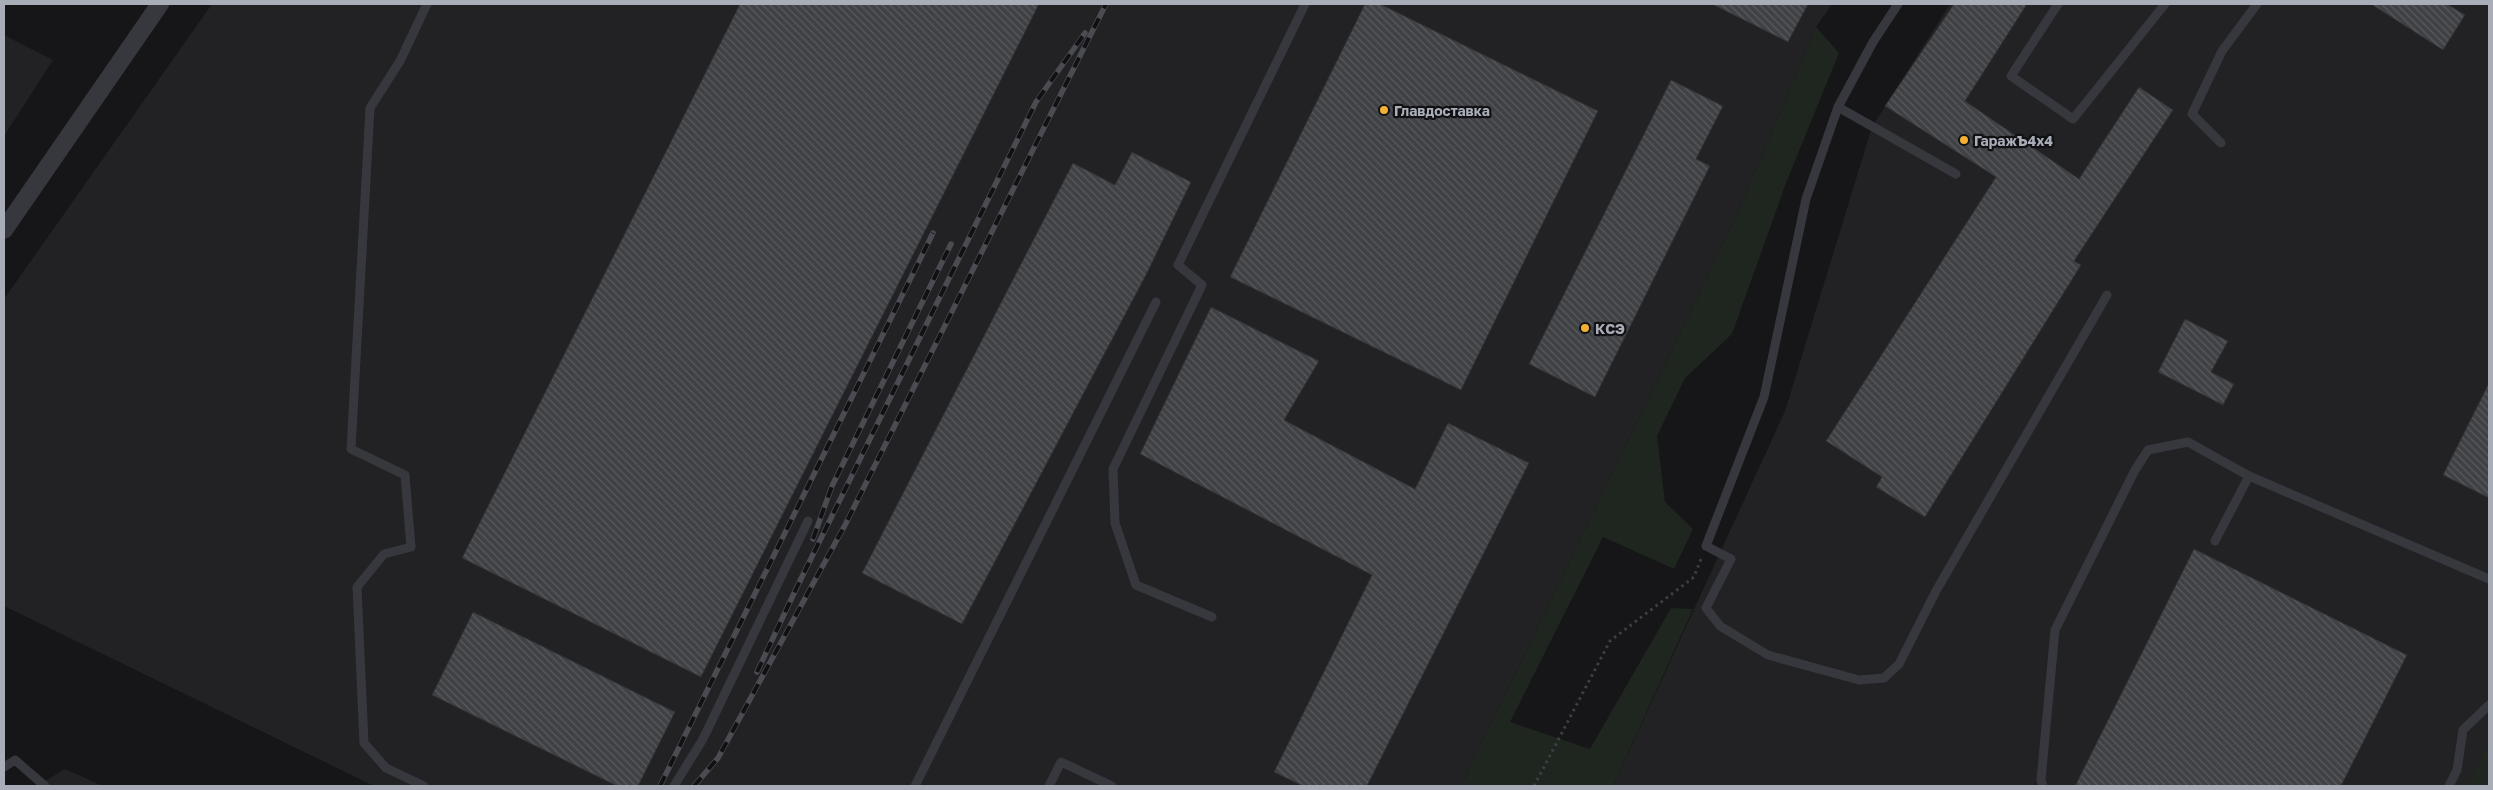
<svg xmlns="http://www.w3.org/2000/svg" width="2493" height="790" font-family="'Golos Text',sans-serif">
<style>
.built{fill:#222225}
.green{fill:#1e261f}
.building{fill:url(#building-back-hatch);stroke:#303034}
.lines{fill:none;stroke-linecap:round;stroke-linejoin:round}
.path{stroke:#3d3f44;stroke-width:3;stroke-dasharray:2.5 4;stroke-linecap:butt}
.lane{stroke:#37383d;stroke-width:9}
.street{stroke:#37383d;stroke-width:18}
.rail-casing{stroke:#4a4c52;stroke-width:5.5}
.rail{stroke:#111113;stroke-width:4;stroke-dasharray:11;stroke-linecap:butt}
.poi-dot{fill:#f2b134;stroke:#111113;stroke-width:2}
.labels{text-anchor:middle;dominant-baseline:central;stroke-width:4.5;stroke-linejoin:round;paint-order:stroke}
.poi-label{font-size:14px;font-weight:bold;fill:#a8adb8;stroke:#111113;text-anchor:start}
</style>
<defs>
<pattern id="building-back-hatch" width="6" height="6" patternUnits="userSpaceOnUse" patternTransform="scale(1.25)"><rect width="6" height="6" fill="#404145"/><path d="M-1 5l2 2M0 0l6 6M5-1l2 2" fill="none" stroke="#595a5e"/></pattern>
</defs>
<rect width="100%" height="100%" fill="#161618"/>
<!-- built -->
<path class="built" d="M212,4H1832L1816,27L1736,217L1461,786H374L4,606V299Z
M1950,4H2489V786H1613L1785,411L1872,127Z
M4,35L53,60L4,136Z
M65,769L103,786H37Z"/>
<!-- green -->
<path class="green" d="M1816,27L1839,53L1786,183L1732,334L1685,378L1657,436L1665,502L1693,529L1674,569L1603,537L1510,722L1590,749L1671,608L1693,609L1613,786H1461L1736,217Z
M2489,742V786H2467L2469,784Z"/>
<!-- building -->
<path class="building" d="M740,4H1039L701,677L462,558Z
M1365,4H1380L1598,111L1461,390L1230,277Z
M1712,4H1808L1788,42Z
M1954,4H2027L1965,101L2079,179L2139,87L2173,110L2074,261L2081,265L1925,517L1876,487L1882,477L1826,441L1996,177L1885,106Z
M2371,4H2447L2465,15L2443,50Z
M1671,80L1723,106L1696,159L1710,166L1595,397L1529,364Z
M1132,152L1191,182L1147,273L962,624L862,573L1073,163L1115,185Z
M1211,307L1319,361L1284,420L1415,489L1448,423L1529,463L1367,786H1303L1274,772L1372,575L1140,454Z
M2185,319L2228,341L2211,372L2234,384L2223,405L2158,372Z
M2489,383V498L2443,475Z
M2194,549L2407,655L2341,786H2075Z
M473,612L675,712L638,786H617L432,695Z"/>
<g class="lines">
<!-- path -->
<path class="path" d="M1534,786L1610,641L1694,577L1701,559"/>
<!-- lane -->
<path class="lane" d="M1898,4L1873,42L1838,107L1806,199L1764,397L1706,546L1731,559L1706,608L1720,626L1768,655L1859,680L1884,678L1899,664L1936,591L2107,295
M2058,4L2011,76L2073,119L2165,4
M1838,107L1956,174
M2221,143L2192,114L2222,51L2257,4
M2215,541L2249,476
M1212,617L1136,585L1115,523L1113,469L1202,285L1178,265L1305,4
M4,767L15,760L45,786
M424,786L386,768L364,743L357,587L384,554L411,547L405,475L351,449L370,108L400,61L427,4
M674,786L703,739L808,521
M915,786L1156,302
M1049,786L1061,762L1112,786
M2043,786L2041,780L2055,630L2135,470L2148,450L2188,442L2249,476L2489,579
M2449,786L2457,770L2463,730L2489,705"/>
<!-- street -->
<path class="street" d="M4,230L160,4"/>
<defs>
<path id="rail" d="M813,539L832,486L951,244
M757,672L796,589L1036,102L1085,33
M660,786L933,233
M694,786L718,758L845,525L1106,4"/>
</defs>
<!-- rail casing -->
<use href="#rail" class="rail-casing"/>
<!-- rail -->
<use href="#rail" class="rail"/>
</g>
<!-- markers -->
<g class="poi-dot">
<circle cx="1384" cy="110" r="5"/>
<circle cx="1964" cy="140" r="5"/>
<circle cx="1585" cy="328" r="5"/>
</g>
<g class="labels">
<!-- poi labels -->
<g class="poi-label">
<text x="1394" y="110">Главдоставка</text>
<text x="1974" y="140">ГаражЪ4х4</text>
<text x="1595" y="328">КСЭ</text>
</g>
</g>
<!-- border -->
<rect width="2493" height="790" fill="none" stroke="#a8adb8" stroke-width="10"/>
</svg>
